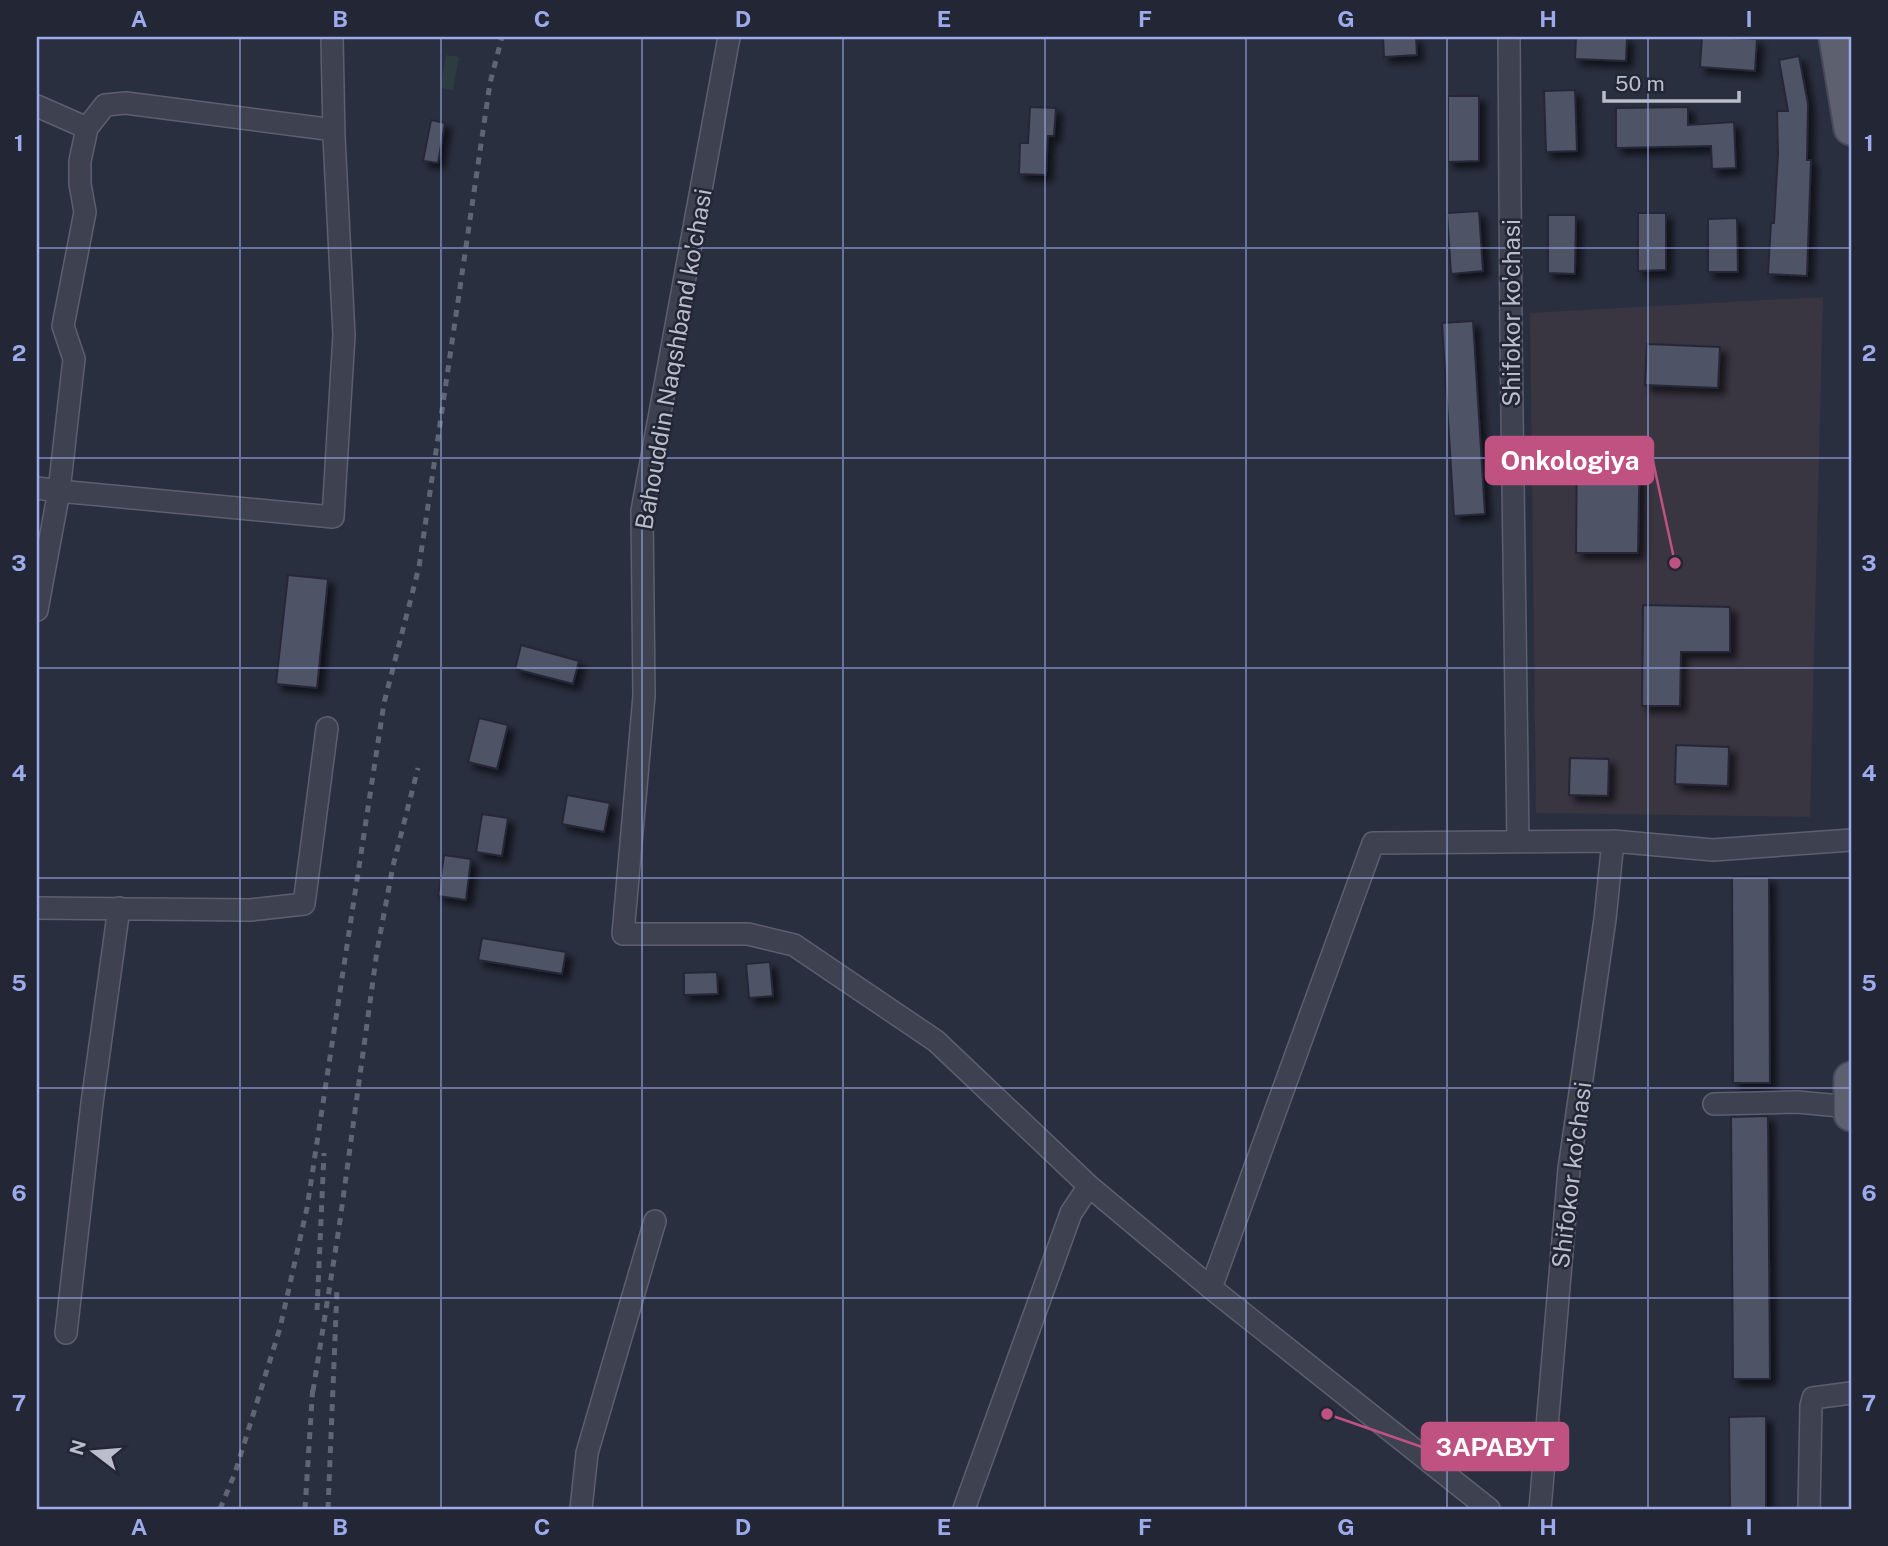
<svg xmlns="http://www.w3.org/2000/svg" width="1888" height="1546" font-family="'Public Sans',sans-serif">
<style>
.medical{fill:#393541}
.green{fill:#2d3c41}
.building{fill:#4f5366;stroke:#252837;stroke-width:2;filter:url(#shadow)}
.lines{fill:none;stroke-linecap:round;stroke-linejoin:round}
.minor-casing{stroke:#5c5f6d;stroke-width:24}
.primary-casing{stroke:#484a59;stroke-width:37}
.minor{stroke:#3e4150;stroke-width:21}
.primary{stroke:#5c606f;stroke-width:33}
.rail{stroke:#606576;stroke-width:5;stroke-dasharray:7 7;stroke-linecap:butt}
.grid{fill:none;stroke:#9dabec;stroke-width:2;stroke-opacity:0.55}
.labels{text-anchor:middle;dominant-baseline:central;stroke-width:5;stroke-linejoin:round;paint-order:stroke}
.street-label{font-size:24px;fill:#bbbdca;stroke:#222635}
.leader{fill:none;stroke:#c05282;stroke-width:2.5}
.callout-dot{fill:#c05282;stroke:#222635;stroke-width:2.5}
.callout{fill:#c05282;stroke:#c05282;stroke-width:2.5}
.callout-label{font-size:26px;text-anchor:middle;font-weight:bold;fill:#fff}
.neatline{fill:none;stroke:#9dabec;stroke-width:2.5}
.grid-label{font-size:23px;text-anchor:middle;font-weight:bold;fill:#9dabec}
</style>
<defs>
<filter id="shadow"><feDropShadow dx="6" dy="6" stdDeviation="3.5" flood-color="#0009"/></filter>
</defs>
<rect width="100%" height="100%" fill="#2a2f3f"/>
<!-- medical -->
<path class="medical" d="M1823,297L1810,817L1536,813L1530,313Z"/>
<!-- green -->
<path class="green" d="M446,55L459,57L453,90L440,88Z"/>
<!-- building -->
<path class="building" d="M1383,37H1416L1417,55L1384,57Z
M1576,37H1627L1626,61L1575,59Z
M1702,37L1757,39L1755,71L1700,67Z
M1799,56L1808,104L1807,160H1811L1807,276L1768,274L1771,223H1774L1778,153L1777,111H1788L1779,60Z
M1575,90L1577,151L1546,152L1544,91Z
M1448,96H1479V161L1448,162Z
M1030,107L1056,108L1054,136H1048L1046,175L1019,174L1020,143H1028Z
M1688,107V125L1734,122L1736,168L1712,169L1711,146L1616,148V108Z
M431,120L445,123L438,163L423,161Z
M1479,211L1483,271L1451,274L1447,213Z
M1638,213H1666V270L1638,271Z
M1548,215H1576L1575,274L1548,273Z
M1737,218L1738,272H1708V219Z
M1473,321L1485,514L1454,516L1442,323Z
M1647,344L1720,347L1718,388L1645,385Z
M1577,437L1640,438L1638,553H1576Z
M288,575L328,579L317,688L276,684Z
M1643,605L1730,607V652H1681L1680,706H1642Z
M521,645L579,661L573,684L515,669Z
M479,718L508,725L497,769L468,762Z
M1676,745L1729,747L1728,786L1675,784Z
M1570,758L1609,759L1608,796L1569,795Z
M567,795L610,803L604,832L562,824Z
M482,814L508,818L502,856L476,852Z
M444,855L471,859L466,900L438,896Z
M1732,877H1769L1770,1083H1733Z
M482,938L566,952L562,974L478,960Z
M770,962L773,996L749,998L746,964Z
M717,972L718,994L684,995V973Z
M1768,1116L1770,1379H1733L1731,1117Z
M1766,1416V1509H1730L1729,1417Z"/>
<g class="lines">
<defs>
<path id="minor" d="M729,37L642,511L644,696L623,934H748L794,945L936,1041L1089,1186L1211,1288L1489,1509
M1509,37L1511,339L1518,842
M37,106L87,128
M37,488L59,491L74,359L63,326L85,212L80,184V161L87,128L105,105L126,103L334,130
M37,610L59,491L333,517L344,335L334,137L332,37
M37,908L250,910L304,904L327,728
M1714,1104L1797,1102L1851,1107
M1211,1288L1373,843L1613,841L1713,850L1851,840
M66,1333L92,1103L119,908
M581,1509L587,1453L655,1221
M964,1509L1071,1213L1089,1186
M1540,1509L1569,1169L1605,919L1613,841
M1809,1509L1811,1406L1813,1398L1851,1393"/>
<path id="primary" d="M1836,37L1851,128
M1851,1079V1114"/>
</defs>
<!-- minor casing -->
<use href="#minor" class="minor-casing"/>
<!-- primary casing -->
<use href="#primary" class="primary-casing"/>
<!-- minor -->
<use href="#minor" class="minor"/>
<!-- primary -->
<use href="#primary" class="primary"/>
<!-- rail -->
<path class="rail" d="M317,1310L324,1153
M313,1391L339,1228L377,951L393,866L418,768
M220,1509L235,1473L280,1328L307,1208L384,703L419,567L490,83L502,37
M305,1509L313,1384
M328,1509L337,1290"/>
</g>
<!-- grid -->
<path class="grid" d="M240,37V1509M441,37V1509M642,37V1509M843,37V1509M1045,37V1509M1246,37V1509M1447,37V1509M1648,37V1509M37,248H1851M37,458H1851M37,668H1851M37,878H1851M37,1088H1851M37,1298H1851"/>
<g class="labels">
<!-- street labels -->
<g class="street-label">
<text transform="translate(1511 313) rotate(-90)">Shifokor ko'chasi</text>
<text transform="translate(673 359) rotate(-80)">Bahouddin Naqshband ko'chasi</text>
<text transform="translate(1571 1175) rotate(-83)">Shifokor ko'chasi</text>
</g>
</g>
<!-- callouts -->
<path class="leader" d="M1675 563L1653 461M1327 1414L1422 1447"/>
<g class="callout-dot">
<circle cx="1675" cy="563" r="7"/>
<circle cx="1327" cy="1414" r="7"/>
</g>
<g class="callout">
<rect x="1486" y="437" width="167" height="47" rx="7"/>
<rect x="1422" y="1423" width="146" height="47" rx="7"/>
</g>
<g class="callout-label">
<text x="1570" y="470">Onkologiya</text>
<text x="1495" y="1456">ЗАРАВУТ</text>
</g>
<!-- border -->
<rect width="1888" height="1546" fill="none" stroke="#222635" stroke-width="77"/>
<!-- north arrow -->
<g transform="translate(94 1452) rotate(286)" stroke="#222635" stroke-width="5" paint-order="stroke">
<path d="M0-5L12 26L0 18L-12 26Z" fill="#bbbdca"/>
<text y="-10" font-size="19" font-weight="bold" text-anchor="middle" fill="#bbbdca">N</text>
</g>
<!-- scale -->
<path d="M1604 91v10h135v-10" fill="none" stroke="#bbbdca" stroke-width="3.5"/>
<text x="1615" y="91" font-size="21" fill="#bbbdca" stroke="#222635" stroke-width="5" paint-order="stroke">50 m</text>
<rect x="38" y="38" width="1812" height="1470" class="neatline"/>
<g class="grid-label">
<text x="139" y="27">A</text>
<text x="340" y="27">B</text>
<text x="542" y="27">C</text>
<text x="743" y="27">D</text>
<text x="944" y="27">E</text>
<text x="1145" y="27">F</text>
<text x="1346" y="27">G</text>
<text x="1548" y="27">H</text>
<text x="1749" y="27">I</text>
<text x="19" y="151">1</text>
<text x="1869" y="151">1</text>
<text x="19" y="361">2</text>
<text x="1869" y="361">2</text>
<text x="19" y="571">3</text>
<text x="1869" y="571">3</text>
<text x="19" y="781">4</text>
<text x="1869" y="781">4</text>
<text x="19" y="991">5</text>
<text x="1869" y="991">5</text>
<text x="19" y="1201">6</text>
<text x="1869" y="1201">6</text>
<text x="19" y="1411">7</text>
<text x="1869" y="1411">7</text>
<text x="139" y="1535">A</text>
<text x="340" y="1535">B</text>
<text x="542" y="1535">C</text>
<text x="743" y="1535">D</text>
<text x="944" y="1535">E</text>
<text x="1145" y="1535">F</text>
<text x="1346" y="1535">G</text>
<text x="1548" y="1535">H</text>
<text x="1749" y="1535">I</text>
</g>
</svg>
